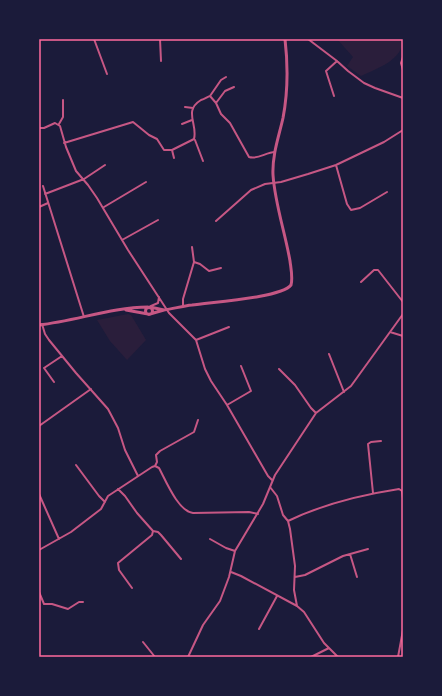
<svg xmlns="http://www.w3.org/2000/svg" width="442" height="696" font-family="'Times New Roman',serif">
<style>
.green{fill:#2a1e3b}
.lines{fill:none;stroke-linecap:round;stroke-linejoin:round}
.minor{stroke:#c65784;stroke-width:2}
.tertiary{stroke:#c65784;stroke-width:3}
.neatline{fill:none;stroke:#ff6b9d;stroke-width:1.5}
</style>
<rect width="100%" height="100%" fill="#1b1b3a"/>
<!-- green -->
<path class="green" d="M337,39H403C403,60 378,68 361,76L347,66L353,57Z
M128,314L131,315L146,340L127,360L110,341L97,320Z"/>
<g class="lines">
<!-- minor -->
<path class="minor" d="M94,39L107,74
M160,39L161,61
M308,39L337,61L348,71L364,83L375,88L403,98
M403,57L401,63L403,70
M210,96L221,80L226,77
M334,96L326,71L337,61
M216,103L225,91L234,87
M185,107L193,108
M59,124L63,117V100
M182,124L192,120
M39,128H44L55,123L60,126L66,147L76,171L88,185L97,198L128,250L169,313L196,340L205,369L211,381L227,405L268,476L272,480
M195,140L203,161
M64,143L133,122L149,135L157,139L164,150H172L194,139C198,124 183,111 201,100C205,99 207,97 210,96L216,103L221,114L230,123L249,157C258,160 266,152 275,152
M172,150L174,158
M336,165L347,204L351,210L360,208L387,192
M43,186L84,317
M45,194L84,179L105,165
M39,207L48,203
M104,207L146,182
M216,221L251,190L265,184L281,182L308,174L336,165L384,142L403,130
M122,240L158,220
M192,247L194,262
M361,282L374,270H378L403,302
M151,306L158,303L159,297
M183,306V299L194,262L200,264L209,271L221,268
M42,324L45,334L49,340L76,373L108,409L118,428L125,450L138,476
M390,332L403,336
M196,340L229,327
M329,354L344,392
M279,369L295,385L311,408L316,413
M54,382L44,368L62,356
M227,405L251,391L241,366
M39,426L91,389
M76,465L99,496L105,502
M155,466L157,462L156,455L160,451L194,432L198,420
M270,487L277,496L283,515L288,521L290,529L295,566L294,590L297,606
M118,489L125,496L137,513L153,531L152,535L118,563L119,570L132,588
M373,493L368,444L371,442L381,441
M39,494L59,539
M288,521C323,504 360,495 399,489L402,491L403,498
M153,531L158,532L161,535L181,559
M210,539L226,548L235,551
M39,550L71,532L101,509L108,496L152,467L155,466L159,468C166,481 178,511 193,513L249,512L258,514
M350,554L357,577
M231,572L241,576L297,606L304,612L324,643L338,657
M295,577L305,575L343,556L368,549
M39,592L44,604H52L68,609L79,602H83
M259,629L277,596
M143,642L155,657
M188,657L203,625L220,601L229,577L235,551L263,504L275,475L316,413L351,386L403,314
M311,657L329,648
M398,657L403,630"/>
<!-- tertiary -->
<path class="tertiary" d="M150,307L164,310L150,314
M145.5 311a3.5 3.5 0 1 1 7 0a3.5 3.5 0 1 1-7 0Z
M126,310L148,314
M164,310C173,309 182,306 192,305C210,302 281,298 291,285C293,278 291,269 290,261C285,232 275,204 273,175C272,155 279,136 283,118C288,92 288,65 285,39
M39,325C76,321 112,307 148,307"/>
</g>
<!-- border -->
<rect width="442" height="696" fill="none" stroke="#1b1b3a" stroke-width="80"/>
<rect x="40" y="40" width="362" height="616" class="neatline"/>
</svg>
